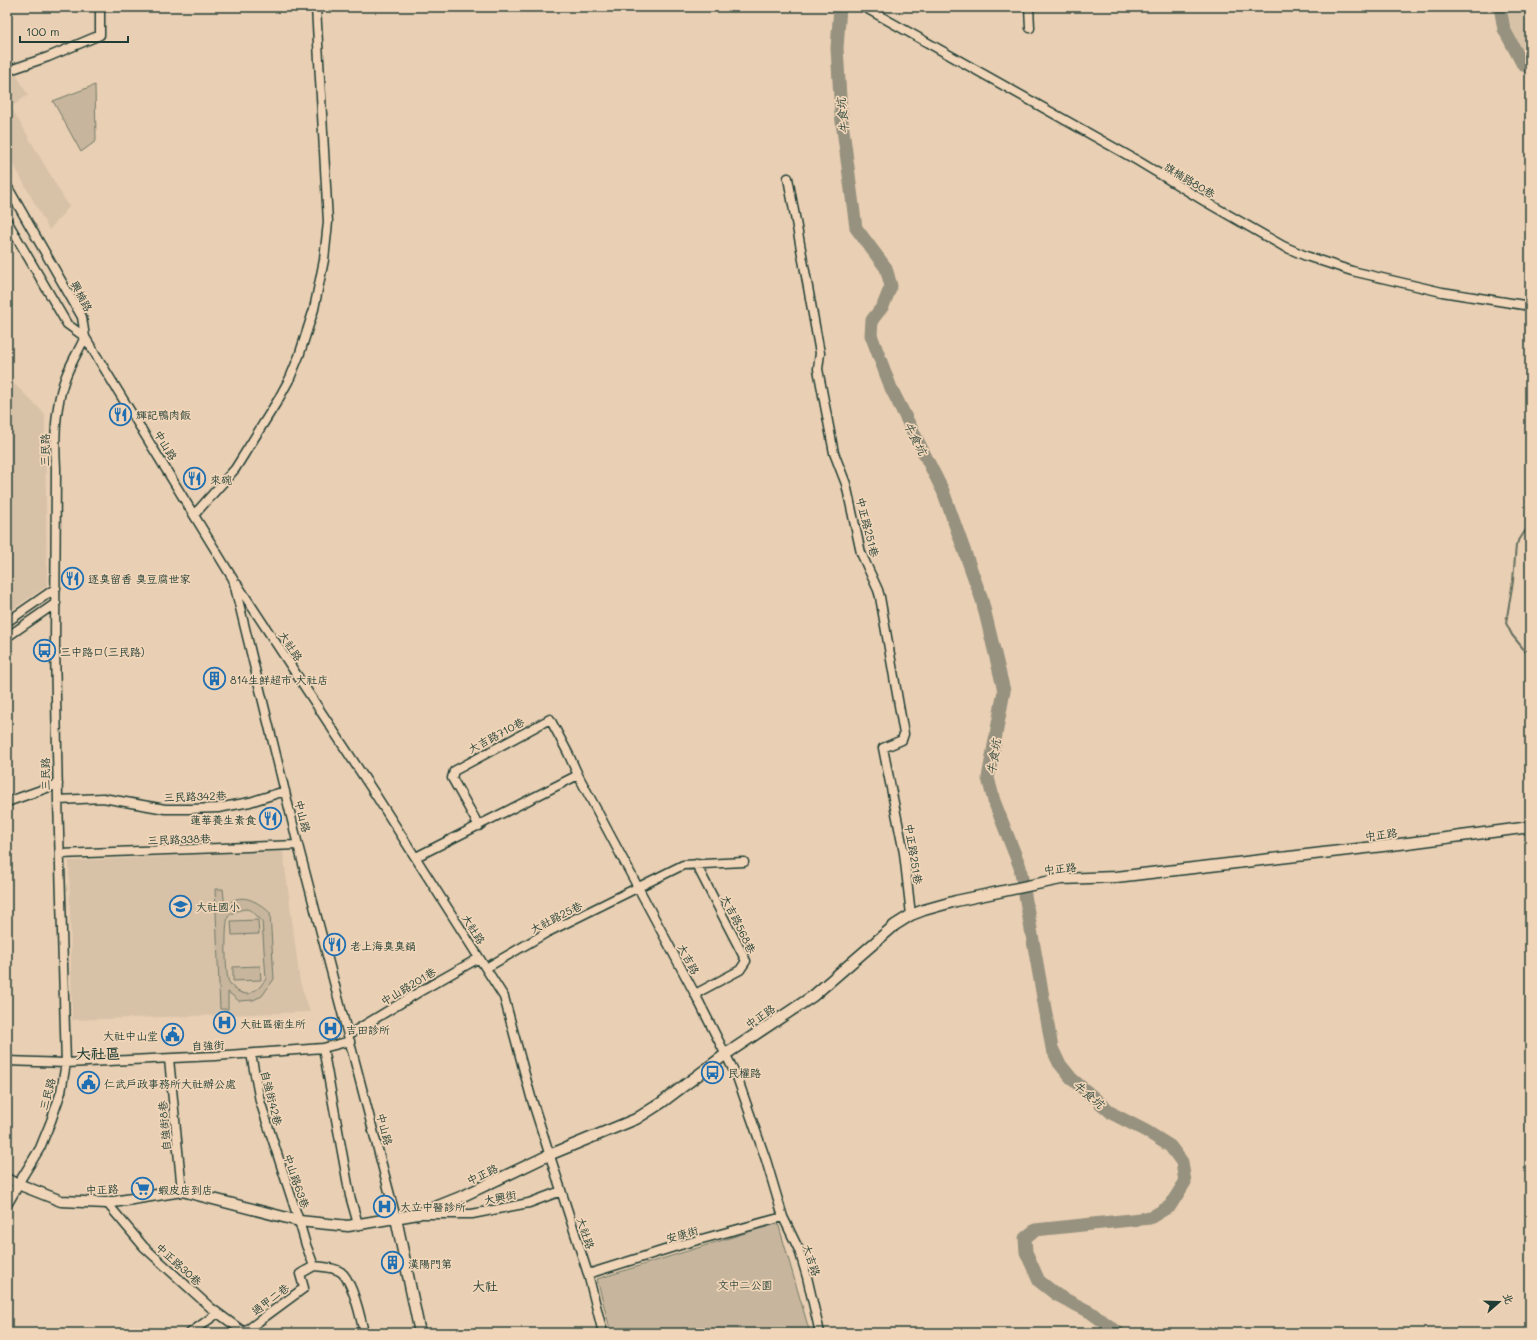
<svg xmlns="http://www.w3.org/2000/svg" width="1537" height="1340" font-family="Mali,'LXGW WenKai TC',sans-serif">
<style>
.built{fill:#d7c2a8}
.green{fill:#c7b69d;stroke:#737a68;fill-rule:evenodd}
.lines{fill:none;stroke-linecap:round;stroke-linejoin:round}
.stream{stroke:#667061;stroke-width:2}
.river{stroke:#96927f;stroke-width:13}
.minor-casing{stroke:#1f3d34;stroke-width:11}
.major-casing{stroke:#1f3d34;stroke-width:13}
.minor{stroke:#f1d5b8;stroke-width:8}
.major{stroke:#f1d5b8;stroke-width:10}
.labels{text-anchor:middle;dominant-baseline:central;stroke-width:3.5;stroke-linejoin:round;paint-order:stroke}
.street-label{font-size:11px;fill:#1f3d34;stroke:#f1d5b8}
.poi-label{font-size:11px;fill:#1f3d34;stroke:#f1d5b8;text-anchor:start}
.park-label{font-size:11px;fill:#30493e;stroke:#f1d5b8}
.water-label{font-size:12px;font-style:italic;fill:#314a3f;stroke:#f1d5b8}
.quarter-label{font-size:13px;fill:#1f3d34;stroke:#f1d5b8}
.district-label{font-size:15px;font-weight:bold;fill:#1f3d34;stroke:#f1d5b8}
</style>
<rect width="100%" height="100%" fill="#e9cfb3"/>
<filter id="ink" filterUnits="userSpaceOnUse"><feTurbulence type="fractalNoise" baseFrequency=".025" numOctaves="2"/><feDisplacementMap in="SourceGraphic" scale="8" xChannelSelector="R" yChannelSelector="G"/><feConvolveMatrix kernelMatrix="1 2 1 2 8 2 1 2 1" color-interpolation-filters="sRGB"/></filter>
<g filter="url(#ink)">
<!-- built -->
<path class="built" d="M1507,7H1530V59L1526,55L1515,37L1510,25Z
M7,50L17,76L28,95L11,107L69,207L49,230L7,152Z
M7,377L45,414L47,586L7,613Z
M283,851L300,982L310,1012L72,1020L69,861Z"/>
<!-- green -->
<path class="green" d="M95,85L96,141L81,152L53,101Z
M215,889H223L225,907C227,906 230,903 232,901C245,893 261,904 270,913L274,979L262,996L253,1000L239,1001L228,992V1009H220ZM245,909L251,910L262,921L266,979L259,988L249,994C240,994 234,990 229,982C225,976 225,923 228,917C232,912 239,910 245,909Z
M258,920L259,934L232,935L231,921Z
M260,966L261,980L233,981V967Z
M778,1223L810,1333H611L597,1279Z"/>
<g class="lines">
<!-- stream -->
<path class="stream" d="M1530,516L1529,525L1516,545L1513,581L1506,623L1512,635L1530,657"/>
<!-- river -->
<path class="river" d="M840,7L837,48L841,114L856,228L886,268L891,286L883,306L872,320L871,335L891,388L943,491L982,600L1004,691L988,778L994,801L1020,867L1052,1048L1059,1063L1072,1079L1113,1114L1146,1131L1170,1146L1182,1162L1185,1182L1170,1206L1150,1218L1035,1230L1025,1238L1026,1252L1039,1281L1057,1295L1090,1312L1119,1333
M1500,7L1504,29L1522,63L1530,69"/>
<defs>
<path id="minor" d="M864,7L1138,161L1206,202L1283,246L1306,256L1352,271L1442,292L1530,306
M1029,7L1030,28
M7,71L48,57L100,35V7
M788,178L820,353L818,369L834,453L846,484L861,553L878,590L880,597L904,734L902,740L883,748L904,853L911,915
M7,186L82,317L85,337L233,579L298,845L396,1218
M7,221L67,324L85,337
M194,515L235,469L278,400L290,378L299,356L314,309L324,260L328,222L316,7
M237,584L377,797L504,997L531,1097L588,1274L603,1333
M7,622L56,588
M7,637L56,603
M58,800L103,798L165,809H190L218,808L250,802L285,791
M7,802L58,784
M479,826L452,778L454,771L550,719L568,753L578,775
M60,854L298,845
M416,857L578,775L695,994L737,1077L766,1160L783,1217L799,1250L807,1277L820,1333
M486,968L546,933L683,865L744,862
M695,994L740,970L746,961L696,864
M348,1035L419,992L479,958
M323,1048L350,1196L358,1224
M251,1054L260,1101L299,1221L306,1245L314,1266C323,1267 334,1267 341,1272C353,1281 361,1319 364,1333
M169,1059L182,1191
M7,1061L66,1063L215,1056L323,1048L350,1041
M7,1178L18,1184L40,1148L51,1121L61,1092L66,1063L58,800L55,646L56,468C54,438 55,405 66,376C71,363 79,350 85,337
M107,1203L144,1247L211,1308L245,1333
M423,1214H472L529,1203L561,1191
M588,1274L687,1243L783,1217
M190,1333L218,1313
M243,1333L304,1288L300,1274L314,1266"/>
<path id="major" d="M7,1203L18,1184L61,1201L107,1203L182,1191L299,1221L348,1226L418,1214L463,1196L549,1155L636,1119L661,1103L726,1054L813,996L895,925L911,915L924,910L956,901L1061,879L1116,877L1400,844L1530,827
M396,1218L420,1333"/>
</defs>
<!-- minor casing -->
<use href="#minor" class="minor-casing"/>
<!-- major casing -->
<use href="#major" class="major-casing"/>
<!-- minor -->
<use href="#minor" class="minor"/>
<!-- major -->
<use href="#major" class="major"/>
</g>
</g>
<!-- icons -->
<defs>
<symbol id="restaurant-ring" viewBox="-11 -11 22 22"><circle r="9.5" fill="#f1d5b8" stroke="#1f6fb2" stroke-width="1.5"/><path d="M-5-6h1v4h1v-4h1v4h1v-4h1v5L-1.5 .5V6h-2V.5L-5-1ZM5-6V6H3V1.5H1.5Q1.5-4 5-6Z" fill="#1f6fb2"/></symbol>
<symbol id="bus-ring" viewBox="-11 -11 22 22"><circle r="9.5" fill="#f1d5b8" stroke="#1f6fb2" stroke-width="1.5"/><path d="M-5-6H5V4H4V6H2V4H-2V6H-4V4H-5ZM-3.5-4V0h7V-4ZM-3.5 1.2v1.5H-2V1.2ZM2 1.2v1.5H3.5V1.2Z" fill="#1f6fb2"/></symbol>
<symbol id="building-ring" viewBox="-11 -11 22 22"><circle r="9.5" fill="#f1d5b8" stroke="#1f6fb2" stroke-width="1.5"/><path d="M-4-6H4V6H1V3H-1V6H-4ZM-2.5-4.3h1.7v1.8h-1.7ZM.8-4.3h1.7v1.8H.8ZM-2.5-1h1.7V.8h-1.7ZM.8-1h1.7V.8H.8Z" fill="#1f6fb2"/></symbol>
<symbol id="school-ring" viewBox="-11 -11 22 22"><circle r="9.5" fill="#f1d5b8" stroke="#1f6fb2" stroke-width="1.5"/><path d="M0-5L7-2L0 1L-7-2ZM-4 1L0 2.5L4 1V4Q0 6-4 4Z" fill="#1f6fb2"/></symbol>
<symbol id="hospital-ring" viewBox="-11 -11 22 22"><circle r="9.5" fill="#f1d5b8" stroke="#1f6fb2" stroke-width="1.5"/><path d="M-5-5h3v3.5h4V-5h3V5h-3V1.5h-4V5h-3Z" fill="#1f6fb2"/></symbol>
<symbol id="civic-ring" viewBox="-11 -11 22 22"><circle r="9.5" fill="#f1d5b8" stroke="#1f6fb2" stroke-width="1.5"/><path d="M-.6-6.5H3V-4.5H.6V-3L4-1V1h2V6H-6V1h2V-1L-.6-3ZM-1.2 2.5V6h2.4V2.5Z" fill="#1f6fb2"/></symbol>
<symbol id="supermarket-ring" viewBox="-11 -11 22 22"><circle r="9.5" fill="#f1d5b8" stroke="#1f6fb2" stroke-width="1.5"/><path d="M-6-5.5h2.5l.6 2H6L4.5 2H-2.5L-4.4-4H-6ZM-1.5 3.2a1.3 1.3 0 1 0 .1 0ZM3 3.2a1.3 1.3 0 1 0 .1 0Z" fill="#1f6fb2"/></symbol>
</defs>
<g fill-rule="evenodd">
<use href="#restaurant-ring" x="108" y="402" width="25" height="25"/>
<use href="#restaurant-ring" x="182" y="466" width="25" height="25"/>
<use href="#restaurant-ring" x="60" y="566" width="25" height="25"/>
<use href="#bus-ring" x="32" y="638" width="25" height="25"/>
<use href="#building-ring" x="202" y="666" width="25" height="25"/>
<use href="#restaurant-ring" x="258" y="806" width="25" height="25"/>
<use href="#school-ring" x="168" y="894" width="25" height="25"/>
<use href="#restaurant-ring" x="322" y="932" width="25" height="25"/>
<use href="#hospital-ring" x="212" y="1010" width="25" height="25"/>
<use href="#hospital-ring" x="318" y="1016" width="25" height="25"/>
<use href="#civic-ring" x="160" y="1022" width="25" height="25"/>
<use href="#bus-ring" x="700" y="1060" width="25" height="25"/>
<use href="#civic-ring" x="76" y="1070" width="25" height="25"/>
<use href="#supermarket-ring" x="130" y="1176" width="25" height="25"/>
<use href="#hospital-ring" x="372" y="1194" width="25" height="25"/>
<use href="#building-ring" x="380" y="1250" width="25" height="25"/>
</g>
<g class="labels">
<!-- street labels -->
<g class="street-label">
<text transform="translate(1190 180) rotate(31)">旗楠路80巷</text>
<text transform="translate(82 296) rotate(62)">興楠路</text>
<text transform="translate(166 445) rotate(59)">中山路</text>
<text transform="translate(44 450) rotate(-90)">三民路</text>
<text transform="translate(868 527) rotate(76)">中正路251巷</text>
<text transform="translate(291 646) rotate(57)">大社路</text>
<text transform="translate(496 735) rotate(-28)">大吉路710巷</text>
<text transform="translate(45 774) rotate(-91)">三民路</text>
<text transform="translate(195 796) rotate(-2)">三民路342巷</text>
<text transform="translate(303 816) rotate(76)">中山路</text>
<text transform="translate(1381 834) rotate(-7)">中正路</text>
<text transform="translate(179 839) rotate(-2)">三民路338巷</text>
<text transform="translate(914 854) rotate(81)">中正路251巷</text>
<text transform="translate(1060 868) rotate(-6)">中正路</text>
<text transform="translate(556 917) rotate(-27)">大社路25巷</text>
<text transform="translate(739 924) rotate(64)">大吉路568巷</text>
<text transform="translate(474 929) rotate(58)">大社路</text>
<text transform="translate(689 959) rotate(62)">大吉路</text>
<text transform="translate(408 986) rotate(-31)">中山路201巷</text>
<text transform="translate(760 1016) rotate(-34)">中正路</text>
<text transform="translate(208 1045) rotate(-3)">自強街</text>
<text transform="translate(47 1094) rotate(-75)">三民路</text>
<text transform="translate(272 1098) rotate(76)">自強街42巷</text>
<text transform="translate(164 1126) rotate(-95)">自強街8巷</text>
<text transform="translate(385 1129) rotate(75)">中山路</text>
<text transform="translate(482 1174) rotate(-25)">中正路</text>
<text transform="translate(297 1181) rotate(71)">中山路63巷</text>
<text transform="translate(102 1189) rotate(-2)">中正路</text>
<text transform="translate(500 1197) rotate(-11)">大興街</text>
<text transform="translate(586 1233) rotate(72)">大社路</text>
<text transform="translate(682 1234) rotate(-16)">安康街</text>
<text transform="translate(812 1260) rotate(72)">大吉路</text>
<text transform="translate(179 1264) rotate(42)">中正路30巷</text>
<text transform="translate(270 1299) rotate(-37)">過甲二巷</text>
</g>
<!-- poi labels -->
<g class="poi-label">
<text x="136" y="414">輝記鴨肉飯</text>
<text x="210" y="479">來碗</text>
<text x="88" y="578">逐臭留香 臭豆腐世家</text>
<text x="60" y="651">三中路口(三民路)</text>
<text x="230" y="679">814生鮮超市 大社店</text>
<text x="256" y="819" text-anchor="end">蓮華養生素食</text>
<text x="196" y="906">大社國小</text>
<text x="350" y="945">老上海臭臭鍋</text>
<text x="240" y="1023">大社區衛生所</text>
<text x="346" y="1029">吉田診所</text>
<text x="158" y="1035" text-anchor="end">大社中山堂</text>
<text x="728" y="1072">民權路</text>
<text x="104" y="1083">仁武戶政事務所大社辦公處</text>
<text x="158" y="1189">蝦皮店到店</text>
<text x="400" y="1206">大立中醫診所</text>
<text x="408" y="1263">漢陽門第</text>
</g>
<!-- park labels -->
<g class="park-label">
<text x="745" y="1284">文中二公園</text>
</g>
<!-- water labels -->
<g class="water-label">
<text transform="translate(842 116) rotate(-96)">牛食坑</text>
<text transform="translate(916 438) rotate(63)">牛食坑</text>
<text transform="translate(993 757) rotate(-81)">牛食坑</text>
<text transform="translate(1089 1094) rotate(40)">牛食坑</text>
</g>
<!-- quarter labels -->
<g class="quarter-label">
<text x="485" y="1285">大社</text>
</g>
<!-- district labels -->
<g class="district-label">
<text x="98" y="1053">大社區</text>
</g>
</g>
<!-- margin -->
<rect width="1537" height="1340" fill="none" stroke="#f1d5b8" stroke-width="24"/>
<rect x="12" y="12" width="1513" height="1316" fill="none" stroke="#1f3d34" stroke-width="1.5" filter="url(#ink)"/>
<!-- north arrow -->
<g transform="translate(1499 1302) rotate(70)" stroke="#f1d5b8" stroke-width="3" paint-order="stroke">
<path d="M0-3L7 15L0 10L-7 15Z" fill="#1f3d34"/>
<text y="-6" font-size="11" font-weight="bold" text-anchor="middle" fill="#1f3d34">北</text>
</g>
<!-- scale -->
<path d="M20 36v6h108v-6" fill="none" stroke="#1f3d34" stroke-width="2"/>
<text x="26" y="36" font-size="12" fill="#1f3d34" stroke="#f1d5b8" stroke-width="3" paint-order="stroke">100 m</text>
</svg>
